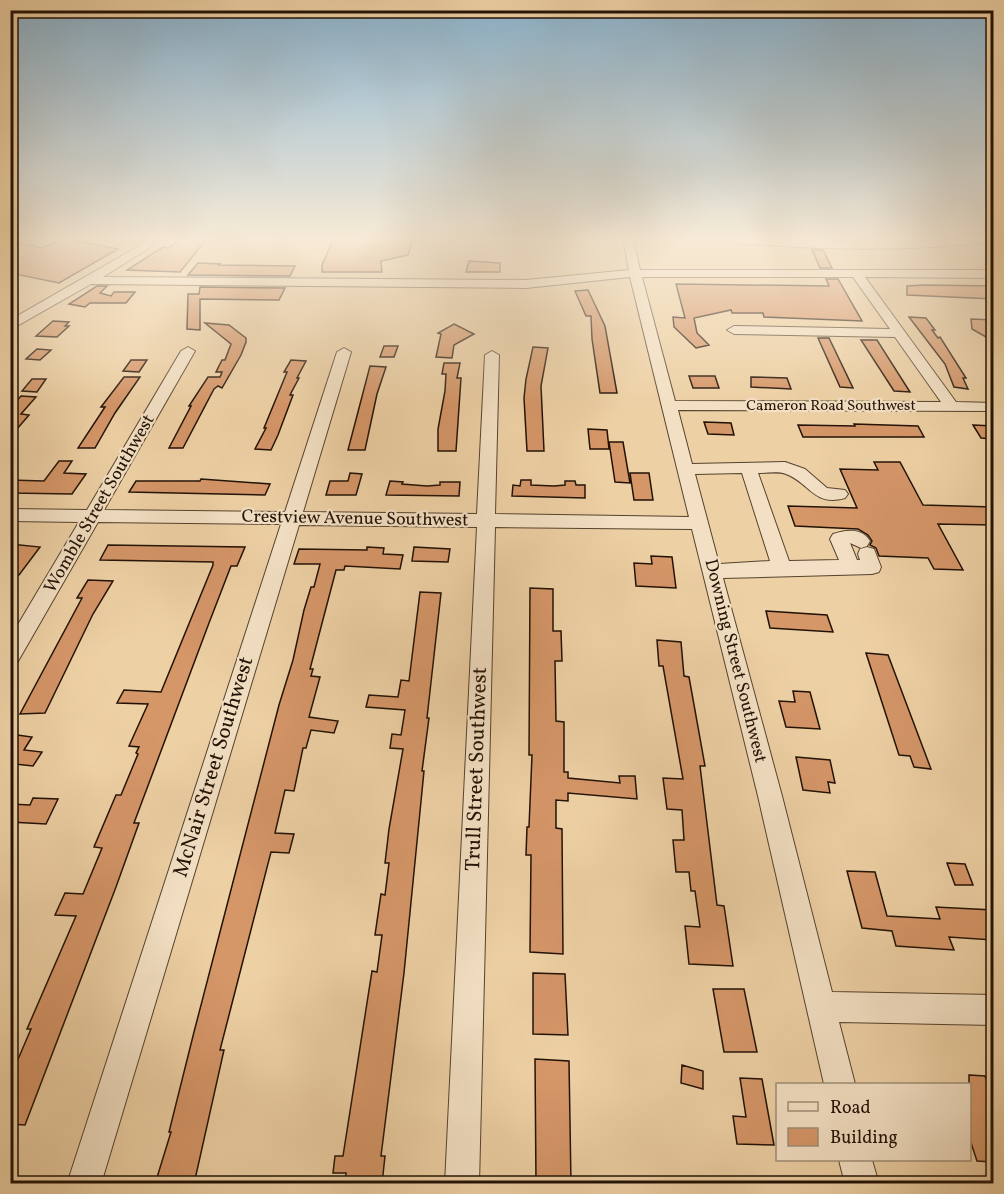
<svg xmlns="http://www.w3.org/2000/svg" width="1004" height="1194" font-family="Vollkorn,serif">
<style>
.building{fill:#d59668;stroke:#221206;stroke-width:1.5}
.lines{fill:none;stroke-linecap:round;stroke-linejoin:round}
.minor-casing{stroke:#55422e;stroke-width:2}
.minor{fill:#f3e0c4;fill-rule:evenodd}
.labels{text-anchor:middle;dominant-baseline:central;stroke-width:4.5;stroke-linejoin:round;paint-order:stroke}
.far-street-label{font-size:15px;fill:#221206;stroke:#f3e0c4}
.street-label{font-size:18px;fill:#221206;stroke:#f3e0c4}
.near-street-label{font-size:21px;fill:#221206;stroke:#f3e0c4}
</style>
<rect width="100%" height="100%" fill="#edd0a4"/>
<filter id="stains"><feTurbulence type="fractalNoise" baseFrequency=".00333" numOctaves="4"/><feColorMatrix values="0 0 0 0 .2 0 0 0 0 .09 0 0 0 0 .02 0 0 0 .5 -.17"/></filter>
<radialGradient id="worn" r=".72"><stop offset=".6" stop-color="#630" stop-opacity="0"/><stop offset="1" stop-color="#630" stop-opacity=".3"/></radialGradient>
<!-- building -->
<path class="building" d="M64,238L118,249L59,283L10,273V241L42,248Z
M334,238L360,239H413L408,255L381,261L382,272H322V265Z
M178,239L206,240L180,272L127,270L163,247L170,248Z
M812,250H823L832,268H820Z
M469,261L500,263V272H466Z
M198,263L220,264L219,265L295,266L290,276L188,275Z
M826,279H838L862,321L764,317L763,313H732L731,310L694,318L697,333L709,345L696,348L674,327L673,317L685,318L676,284L829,286Z
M924,285L993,286V299L907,295V286Z
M97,286H107L100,293L111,296L114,292H135L126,303H90L85,307L69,304Z
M200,287L285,288L279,300L200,299V330L187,329L188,294H199Z
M588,290L605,326L617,393H600L592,339L591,316H586L575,291Z
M909,317L926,318L935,330H932L938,338L940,337L966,378H963L968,389L954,387L945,364Z
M971,319L993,320V341L972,329Z
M53,321L69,322L65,326H69L57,337L36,336Z
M205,323L229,325L246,338V342L241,355L222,388L218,386L214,389L183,448H169L191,406H189L208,377H220L222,372H216L222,360H225L231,344Z
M454,324L474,334L454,345L452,358L436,357L441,334L438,333Z
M818,338H829L853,388L840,387Z
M861,340H877L910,392L894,391Z
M384,346H398L394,357H380Z
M533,347L548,348L541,386L544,451H527L524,398L526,379Z
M37,349L51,350L40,360L26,359Z
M131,360H147L139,372L123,371Z
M291,360L306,361L297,378H299L290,395H293L278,435L271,450L255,449L266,428H264L287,372H284Z
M444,363H460L457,378H461L456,451H438V429L445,391L446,374H442Z
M370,366L386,367L377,394L365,450H348Z
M689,376H715L719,388H693Z
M124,377H140L115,413L95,448H78L105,407H101Z
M751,377L787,378L791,389L751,387Z
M32,379H46L37,392L22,391Z
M21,396L36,397L21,414L29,415L10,437V408Z
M704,422L731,423L734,435L708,434Z
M854,424L918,426L924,437H803L798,425L855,426Z
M973,425L993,426V439L981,438Z
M588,429L607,430L609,449H590Z
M609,442H623L630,483L615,482Z
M59,461H72L64,473L86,474L72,494L10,493V480L44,481Z
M874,462H900L923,505L993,507V525L938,524L963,570L934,569L928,558L879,556L876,548L870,545L872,541L868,535L858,529L795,526L788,506L857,508L840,469L878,470Z
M350,473L362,474L356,495H326L330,481H348Z
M630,473H649L653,500H634Z
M201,479L270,484L265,495L129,492L136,481H200Z
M521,480H531V485L554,486L565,485V481H575L576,485H585V498L512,496L513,485L520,486Z
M390,481L403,482L402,484L427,486L440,485V482H460L459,496L386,495Z
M10,544L40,547L19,575H10Z
M108,545L245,547L237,566H231L209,623L134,823H139L116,887L25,1125L10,1124V1078L31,1029H27L76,916L55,915L65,893L83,894L102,848L94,847L116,795H121L138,754L136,753L139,747L129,746L148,704L117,703L124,690L161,692L213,565V562L100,560Z
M367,547L384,548L383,554L403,555L400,569L345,566L344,570H336L310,669H313L311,676L320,677L309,717L338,721L334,733L311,730L306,748H303L294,791L285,790L275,833L294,834L289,853L271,852L220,1050H224L194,1184H155L171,1132H169L194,1032L279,705L293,660L304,610L311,587H314L320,564H294L299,549L367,550Z
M414,547L450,549L448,562L412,561Z
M651,556L672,557L676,588L636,586L634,563L652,564Z
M88,580L113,581L93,614L45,713L20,714L82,598H77Z
M530,588L553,589V631H561L562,661H555L556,721L564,722V772H568V778L620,783L619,776H635L637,799L568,793V801L556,800V828L562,829L563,954L530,952L531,855H526L527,827H529L532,755H529Z
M420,592L441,593L427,718H429L422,771H424L404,973L381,1156H385L382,1184H345L346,1173H333L335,1156H343L372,971L377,972L382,935H375L381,894L385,895L389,863H385L389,829L403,749L390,748L392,734L401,735L405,710L366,707L369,695L398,697L401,680L409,681Z
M766,611L827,615L833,632L770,628Z
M657,640L681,642L684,676L689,677L705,766H700L717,905L724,906L733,966L689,964L685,926L700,927L695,891H691L689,872H676L673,840H684L682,810L667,809L663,778L683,779L663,666H659Z
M866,653L888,655L931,769L914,767L910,756L899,755Z
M793,691L810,692L820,729L786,727L779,701L795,702Z
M10,734L32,737L24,750L42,752L33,766L15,764L10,770Z
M796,757L830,760L835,783L828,782L830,793L803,790Z
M33,798L58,799L46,824L10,822V804L30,805Z
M947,863L965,864L973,885H955Z
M847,871L875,872L887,916L940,919L936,907L993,910V940L949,937L954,950L896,946L892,931L862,928Z
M533,973L565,974L568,1035L533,1034Z
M713,989H744L757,1052H724Z
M535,1059L569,1061L571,1184H536Z
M682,1065L703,1071V1089L681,1083Z
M969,1075L985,1076L993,1099V1162L977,1161L969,1137Z
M740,1078L762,1079L774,1145L737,1144L733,1116L746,1117Z"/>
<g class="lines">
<defs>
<path id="minor" d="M153,238H165L103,277L526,280L629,270L623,238H633L640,270H994V278L865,277L956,402L994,403V411L678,410L692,464L785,462L805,469L827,488L845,490L848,494L845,498C814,507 810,483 786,474C778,471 767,473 758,473L789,561L839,560L830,539L833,534C845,530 862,527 870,541L867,546L861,548L850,543L857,560H860L858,554L860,549L867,547L874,549L881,567L879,572L872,574L723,578L782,796L832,992L994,995V1025L839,1022L855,1084H824L758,796L692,529L495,527L479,1184H445L477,527L299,525L101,1184H67L281,524L98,522L17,663L10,666V638L79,522L10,521V509L87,510L181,351L188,347L195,351L104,510L285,512L337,352L344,348L351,352L303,512L477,514L485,355L492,351L499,355L495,514L689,517L630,277L526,288L91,284L10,330V320ZM642,277H853L890,329L734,326L727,330L734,334L895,337L941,402L675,401ZM742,473L770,561L719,564L695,474Z
M725,238L862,243L994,238V242C919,250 844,251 769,245C757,244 734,246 725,238Z
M839,1160H872L879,1184H845Z"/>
</defs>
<!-- minor casing -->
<use href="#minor" class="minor-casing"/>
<!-- minor -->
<use href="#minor" class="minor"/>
</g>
<!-- sky -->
<linearGradient id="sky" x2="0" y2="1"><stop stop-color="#89b4d1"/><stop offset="0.59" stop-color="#f7ead6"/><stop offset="1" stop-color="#f7ead6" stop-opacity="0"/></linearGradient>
<rect width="1004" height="405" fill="url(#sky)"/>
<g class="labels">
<!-- far-street labels -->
<g class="far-street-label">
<text x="831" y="406">Cameron Road Southwest</text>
</g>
<!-- street labels -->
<g class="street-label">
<text transform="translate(100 504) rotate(-60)">Womble Street Southwest</text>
<text transform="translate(355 519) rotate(1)">Crestview Avenue Southwest</text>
<text transform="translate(735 661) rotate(76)">Downing Street Southwest</text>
</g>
<!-- near-street labels -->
<g class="near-street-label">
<text transform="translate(214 767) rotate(-73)">McNair Street Southwest</text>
<text transform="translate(477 769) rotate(-88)">Trull Street Southwest</text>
</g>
</g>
<!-- margin -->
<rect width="1004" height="1194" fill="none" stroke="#edd0a4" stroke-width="36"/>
<rect x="12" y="12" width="980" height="1170" fill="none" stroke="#221206" stroke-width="3"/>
<rect x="18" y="18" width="968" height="1158" fill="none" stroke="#221206" stroke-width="1.5"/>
<!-- legend -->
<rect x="776" y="1083" width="195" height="78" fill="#f3e0c4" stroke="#9f8e78" stroke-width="1.5"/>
<rect x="788" y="1102" width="30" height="9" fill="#f3e0c4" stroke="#9f8e78" stroke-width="1.5"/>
<text x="830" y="1113" font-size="18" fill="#221206">Road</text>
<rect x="788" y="1128" width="30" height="18" fill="#d59668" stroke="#9f8e78" stroke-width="1.5"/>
<text x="830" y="1143" font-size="18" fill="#221206">Building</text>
<rect width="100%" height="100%" filter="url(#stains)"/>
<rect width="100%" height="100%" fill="url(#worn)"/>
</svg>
